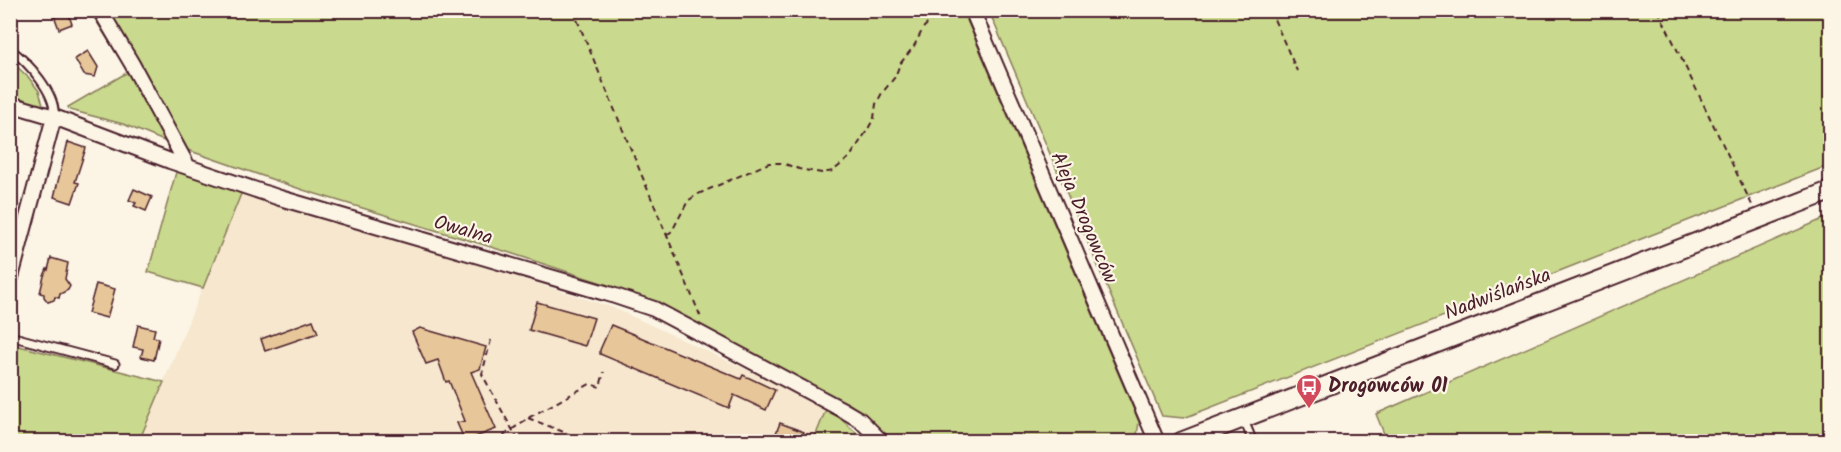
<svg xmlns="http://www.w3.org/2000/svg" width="1841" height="452" font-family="Kalam,sans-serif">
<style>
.built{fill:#f6e7ce}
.green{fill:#c9d98d;stroke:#8a7c5c;stroke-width:1.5}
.building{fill:#e7c699;stroke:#4a1f2b;stroke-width:1.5}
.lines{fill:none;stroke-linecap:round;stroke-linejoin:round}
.service-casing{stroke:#4a1f2b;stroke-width:11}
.minor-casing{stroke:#4a1f2b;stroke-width:18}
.secondary-casing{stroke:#4a1f2b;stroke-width:22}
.path{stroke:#4a1f2b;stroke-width:2;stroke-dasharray:6 4.5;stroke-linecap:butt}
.service{stroke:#fcf5e5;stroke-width:7}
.minor{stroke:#fcf5e5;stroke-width:14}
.secondary{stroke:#fcf5e5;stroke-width:18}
.labels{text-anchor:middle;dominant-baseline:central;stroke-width:4.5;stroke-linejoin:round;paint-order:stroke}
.street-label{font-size:20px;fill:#4a1f2b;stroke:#fcf5e5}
.poi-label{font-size:20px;font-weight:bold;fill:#4a1f2b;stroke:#fcf5e5;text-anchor:start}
</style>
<rect width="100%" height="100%" fill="#fcf5e5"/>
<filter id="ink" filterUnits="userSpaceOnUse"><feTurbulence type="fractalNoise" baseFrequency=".0167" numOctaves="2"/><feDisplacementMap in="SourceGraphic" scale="12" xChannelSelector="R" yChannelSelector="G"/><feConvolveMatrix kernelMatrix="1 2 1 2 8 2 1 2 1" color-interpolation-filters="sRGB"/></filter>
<g filter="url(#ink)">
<!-- built -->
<path class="built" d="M243,189L614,308L827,407L813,441L139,442Z"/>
<!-- green -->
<path class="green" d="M90,11H963L1139,422L1137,435L1120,442L892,441L851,405L733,346L713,333L669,311L605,284L504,251L303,190L176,146L123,124L70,110L68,107L128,72Z
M989,11H1830V165L1184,418L1162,416Z
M10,60L29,78L39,91L45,111L11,101Z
M178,165L243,189L203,288L148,272Z
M1830,216V441H1387L1376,414Z
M11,344L164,382L139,441H11Z
M827,407L866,441L813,442Z"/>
<!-- building -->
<path class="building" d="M52,10H67L72,24L59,29Z
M88,51L98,67L95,77L84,75L75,59Z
M68,142L86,148L75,182L79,183L72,203L54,197Z
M134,189L152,197L146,211L134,206L136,203L129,200Z
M51,258L68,263L65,279L70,286L68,290L60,294L59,298L55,297L54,300L48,302L44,297V294L40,293L44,276L47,269L48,270Z
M96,284L115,289L107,318L88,313Z
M537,302L594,318L585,346L529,330Z
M313,320L318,333L265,351L261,339Z
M138,325L155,329L153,337L159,338L154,360L141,357L143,349L133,347Z
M611,325L741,379L743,375L775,390L766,410L734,395L729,408L600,354V350Z
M420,328L486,347L480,369L471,372L496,429L465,441L457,423L465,421L449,381L446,382L438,360L426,364L412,332Z
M780,423L804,432L800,441H773Z"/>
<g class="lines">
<defs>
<path id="service" d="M10,49C28,62 57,94 54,117
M10,336L115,364
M1244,420L1253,442"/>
<path id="minor" d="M100,10L132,64L188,167
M972,10L1157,442
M10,104L54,117L170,161L280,198L612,295L654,309L843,410L860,420L882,442
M10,281L54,117"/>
<path id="secondary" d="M1181,442L1830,191"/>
</defs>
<!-- service casing -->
<use href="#service" class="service-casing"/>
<!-- minor casing -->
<use href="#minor" class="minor-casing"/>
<!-- secondary casing -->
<use href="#secondary" class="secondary-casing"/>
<!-- path -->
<path class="path" d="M573,10L702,320
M1270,10L1297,71
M1658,10L1752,205
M667,235L672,231L688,201L696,195L769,163H782L799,169L822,173L833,171L850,157L868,129L874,118L876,104L882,93L895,77L900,64L914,46L924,27L943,10
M491,340L482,374L519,442
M528,418L589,442
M495,442L528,418L590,384L600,387L604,372"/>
<!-- service -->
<use href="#service" class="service"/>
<!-- minor -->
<use href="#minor" class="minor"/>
<!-- secondary -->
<use href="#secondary" class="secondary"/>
</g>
</g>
<!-- icons -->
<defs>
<symbol id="bus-pin" viewBox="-11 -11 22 30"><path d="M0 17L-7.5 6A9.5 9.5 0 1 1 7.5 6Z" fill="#d1495b" stroke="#fcf5e5"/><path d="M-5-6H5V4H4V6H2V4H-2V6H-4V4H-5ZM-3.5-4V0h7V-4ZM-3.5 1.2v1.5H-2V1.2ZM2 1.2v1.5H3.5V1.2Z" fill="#fff"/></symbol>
</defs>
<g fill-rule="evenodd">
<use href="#bus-pin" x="1294" y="372" width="30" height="40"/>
</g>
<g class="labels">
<!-- street labels -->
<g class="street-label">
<text transform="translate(1083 218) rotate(67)">Aleja Drogowców</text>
<text transform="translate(463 231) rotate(16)">Owalna</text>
<text transform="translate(1498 295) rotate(-21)">Nadwiślańska</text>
</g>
<!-- poi labels -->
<g class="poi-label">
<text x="1328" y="387">Drogowców 01</text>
</g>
</g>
<!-- margin -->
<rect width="1841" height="452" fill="none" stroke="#fcf5e5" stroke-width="36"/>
<rect x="18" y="18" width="1805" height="416" fill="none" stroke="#4a1f2b" stroke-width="2" filter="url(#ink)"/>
</svg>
